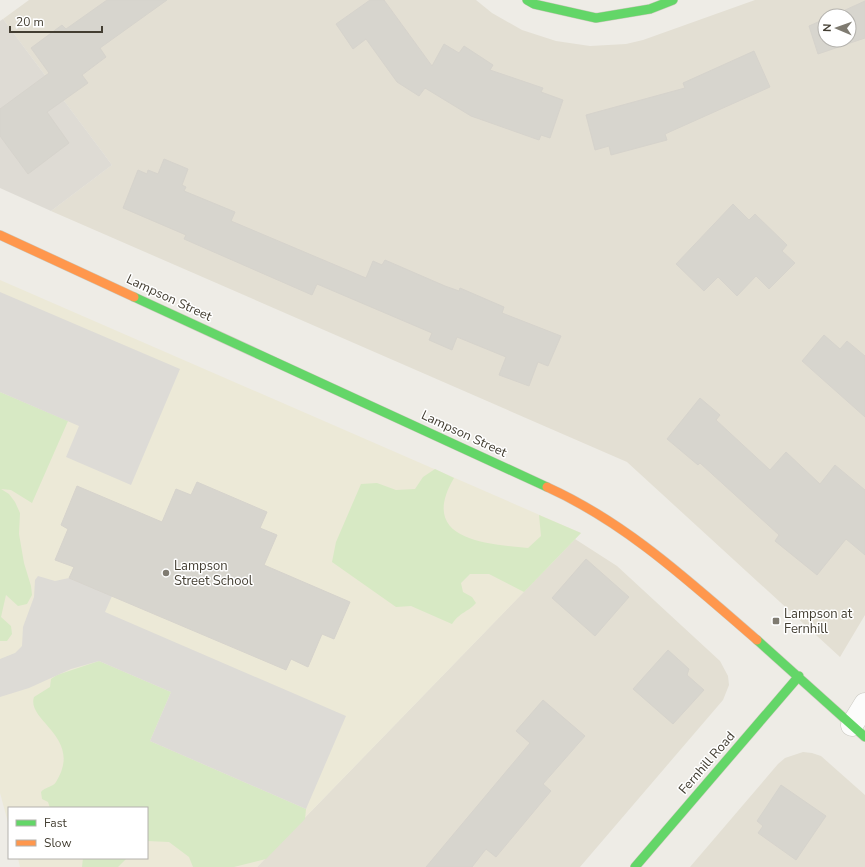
<svg xmlns="http://www.w3.org/2000/svg" width="865" height="867" font-family="'Nunito Sans',sans-serif">
<style>
.residential{fill:#e3dfd3;fill-rule:evenodd}
.industrial{fill:#dedbd4}
.education{fill:#ece9d7}
.green{fill:#d7e9c4}
.parking{fill:#dddbd6}
.building{fill:#d7d5ce;stroke:#d6d3cc}
.lines{fill:none;stroke-linecap:round;stroke-linejoin:round}
.street-casing{stroke:#cac8c2;stroke-width:23}
.fast-casing{stroke:#cdcabd;stroke-width:10}
.slow-casing{stroke:#cdcabd;stroke-width:10}
.street{stroke:#fcfcfb;stroke-width:22}
.fast{stroke:#63d668;stroke-width:9}
.slow{stroke:#ff974d;stroke-width:9}
.poi-dot{fill:#7f7b71;stroke:#fff;stroke-width:1.5}
.labels{text-anchor:middle;dominant-baseline:central;stroke-width:3;stroke-linejoin:round;paint-order:stroke}
.street-label{font-size:13px;fill:#433e32;stroke:#fff}
.poi-label{font-size:13px;fill:#433e32;stroke:#fff;text-anchor:start}
</style>
<rect width="100%" height="100%" fill="#eeece6"/>
<!-- residential -->
<path class="residential" d="M29,0H476L492,13L522,30L556,41L590,46L626,44L643,40L755,0H865V615L840,657L627,462L51,211L112,165L3,19ZM825,16H849V40H825Z
M575,539L617,566L720,661L728,676L729,685L723,700L580,867H257Z
M803,752L812,753L821,756L865,795V867H690L778,764L785,758Z"/>
<!-- industrial -->
<path class="industrial" d="M3,19L112,165L51,211L0,188V21Z"/>
<!-- education -->
<path class="education" d="M0,280L581,533L257,867H20L18,858H147V808H9V826L0,793Z"/>
<!-- green -->
<path class="green" d="M0,392L68,421L32,503L11,490L1,489L9,494L15,502L20,513L19,534L24,563L31,586L32,595L27,604L18,606L6,595L1,617L11,626L12,634L7,641H0Z
M435,469L454,478C418,539 484,544 528,548L541,536L539,515L581,533L524,592L489,574H470L461,583L463,592L472,597L476,603C467,613 461,611 452,624L411,606L396,607L332,562L336,542L361,484L377,483L396,490L415,489L423,477Z
M99,661L171,692L150,741L306,809L305,819L266,859L234,867H193L189,857L169,842L147,841V808H50L48,802L42,799L41,792C45,787 53,787 56,782C84,737 26,721 34,697L50,687L51,679L57,675Z
M83,858H127L118,867H82Z"/>
<!-- parking -->
<path class="parking" d="M0,292L180,369L131,485L66,457L79,426L0,392Z
M38,576L55,581L69,578L112,596L105,612L346,716L306,809L150,741L171,692L99,661L71,669L29,688L0,697V659L15,653L22,646L23,627L34,597L35,580Z"/>
<!-- building -->
<path class="building" d="M107,0H167L100,48L106,57L82,75L88,83L47,112L69,143L28,174L0,136V109L49,73L31,48L62,25L66,29Z
M370,0H384L432,66L444,44L459,53L464,46L493,65L490,70L543,88L541,92L563,100L550,138L541,135L539,140L471,116L425,88L419,96L397,82L366,39L353,49L336,24Z
M865,1V38L818,54L809,26L825,19V40H849V16H832Z
M754,51L770,87L665,134L667,140L611,155L609,146L595,150L586,115L685,88L683,83Z
M164,159L188,169L182,185L186,187L184,191L235,212L231,221L366,278L373,261L382,265L385,260L445,286L459,291L460,288L504,307L502,313L561,336L548,366L538,362L529,386L499,375L506,357L457,337L452,350L429,340L432,333L317,284L312,295L184,239L186,235L123,208L138,170L147,174L148,170L158,174Z
M733,204L749,220L755,214L787,245L782,251L795,263L769,289L756,276L737,296L718,277L704,291L676,264Z
M824,335L840,349L847,341L865,356V417L802,361Z
M700,398L720,415L716,420L770,470L786,452L820,484L835,465L865,490V555L846,539L817,575L775,541L779,535L700,463L698,465L667,439Z
M197,482L267,512L260,528L277,535L264,565L350,602L334,639L322,634L308,667L291,659L286,670L69,578L74,567L55,560L68,529L61,525L77,486L162,522L176,489L191,495Z
M586,559L629,597L595,636L552,598Z
M668,650L689,669L687,675L704,690L673,724L633,689Z
M543,700L585,736L543,784L551,791L496,857L486,849L472,867H426L530,743L516,731Z
M781,785L826,816L796,860L758,833L763,826L757,821Z"/>
<g class="lines">
<defs>
<path id="street" d="M852,725L865,704"/>
<path id="fast" d="M527,0L534,4L596,18L650,9L673,0
M134,297L547,487
M757,640L865,737
M635,867L799,676"/>
<path id="slow" d="M0,235L134,297
M547,487C627,523 692,584 757,640"/>
</defs>
<!-- street casing -->
<use href="#street" class="street-casing"/>
<!-- fast casing -->
<use href="#fast" class="fast-casing"/>
<!-- slow casing -->
<use href="#slow" class="slow-casing"/>
<!-- street -->
<use href="#street" class="street"/>
<!-- fast -->
<use href="#fast" class="fast"/>
<!-- slow -->
<use href="#slow" class="slow"/>
</g>
<!-- markers -->
<g class="poi-dot">
<circle cx="166" cy="573" r="4"/>
<rect x="772" y="617" width="8" height="8" rx="2"/>
</g>
<g class="labels">
<!-- street labels -->
<g class="street-label">
<text transform="translate(169 298) rotate(25)">Lampson Street</text>
<text transform="translate(464 434) rotate(25)">Lampson Street</text>
<text transform="translate(707 763) rotate(-49)">Fernhill Road</text>
</g>
<!-- poi labels -->
<g class="poi-label">
<text x="174" y="566">Lampson<tspan x="174" dy="15">Street School</tspan></text>
<text x="784" y="614">Lampson at<tspan x="784" dy="15">Fernhill</tspan></text>
</g>
</g>
<!-- legend -->
<rect x="8" y="807" width="140" height="52" fill="#ffffff" stroke="#b4b2ad"/>
<rect x="16" y="820" width="20" height="6" fill="#63d668" stroke="#b4b2ad"/>
<text x="44" y="827" font-size="12" fill="#433e32">Fast</text>
<rect x="16" y="840" width="20" height="6" fill="#ff974d" stroke="#b4b2ad"/>
<text x="44" y="847" font-size="12" fill="#433e32">Slow</text>
<!-- north arrow -->
<g transform="translate(837 28) rotate(272)"><circle r="19" fill="#ffffff" stroke="#b4b2ad"/>
<path d="M0-3L7 15L0 10L-7 15Z" fill="#7f7b71"/>
<text y="-6" font-size="11" font-weight="bold" text-anchor="middle" fill="#433e32">N</text>
</g>
<!-- scale -->
<path d="M10 26v6h92v-6" fill="none" stroke="#433e32" stroke-width="2"/>
<text x="16" y="26" font-size="12" fill="#433e32" stroke="#ffffff" stroke-width="3" paint-order="stroke">20 m</text>
</svg>
